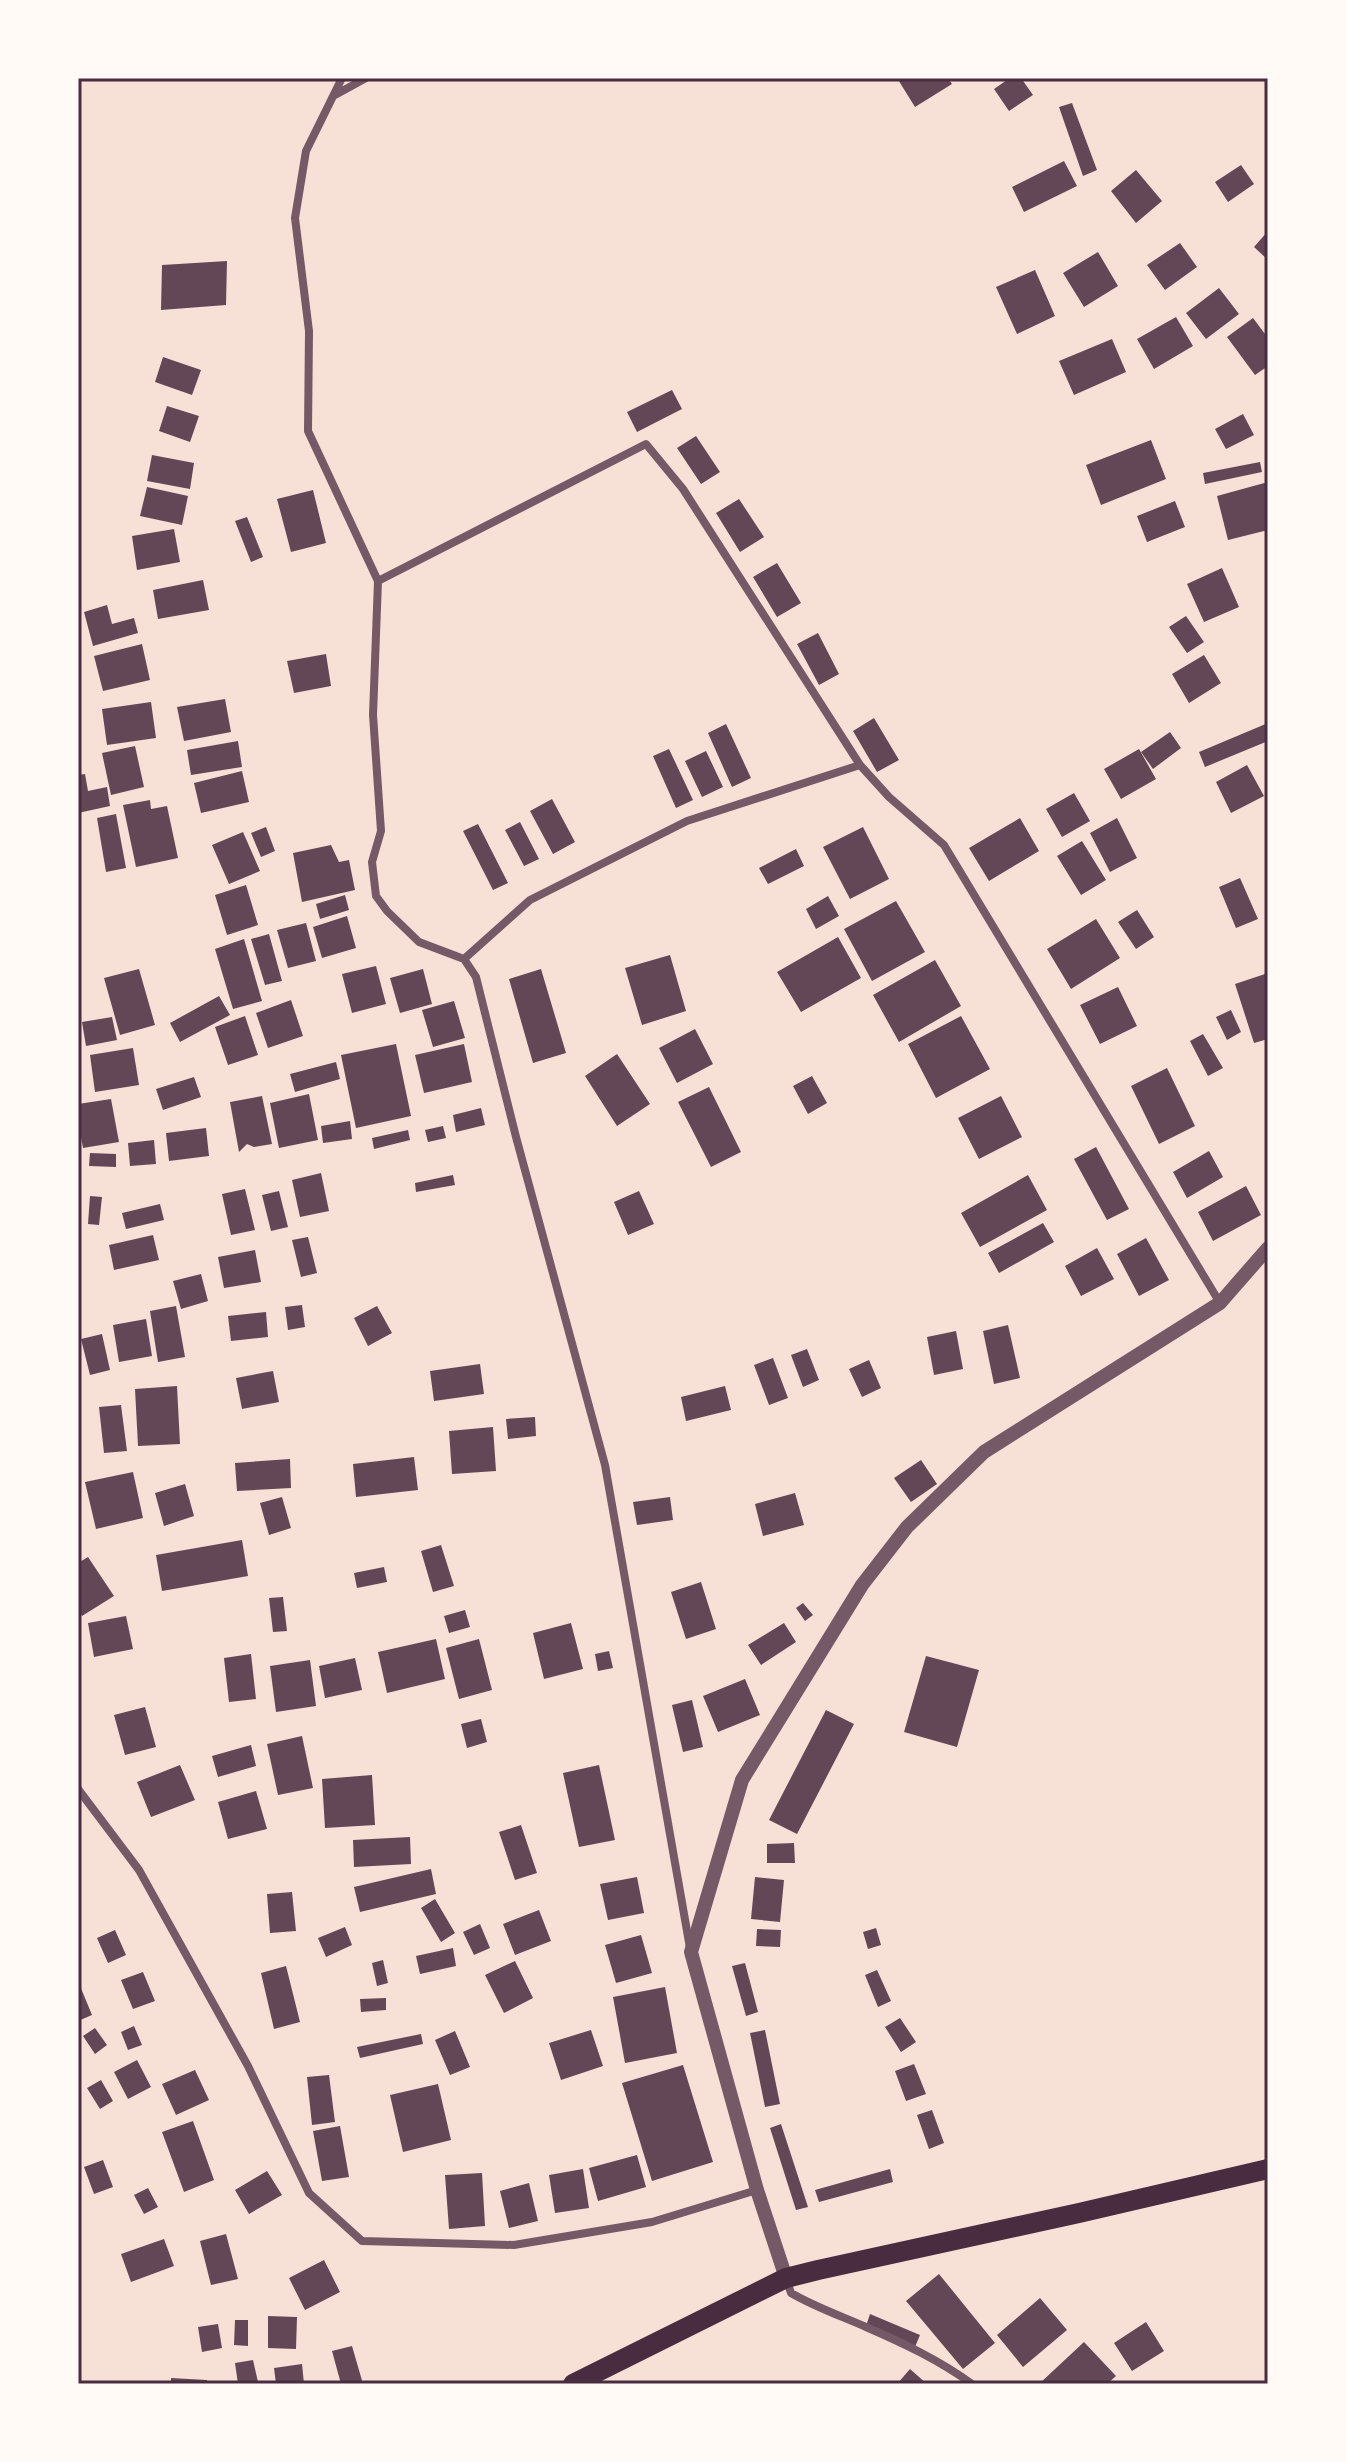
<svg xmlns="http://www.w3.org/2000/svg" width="1346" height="2462" font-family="Montserrat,sans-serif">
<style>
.building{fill:#644757}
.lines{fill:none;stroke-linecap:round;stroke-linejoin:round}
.minor{stroke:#755966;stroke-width:8}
.tertiary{stroke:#755966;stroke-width:14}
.primary{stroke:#4a2c40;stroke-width:20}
.neatline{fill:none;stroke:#4a2c40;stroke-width:3}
</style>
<rect width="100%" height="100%" fill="#f7e1d7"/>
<!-- building -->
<path class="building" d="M897,78H948L952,84L915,107Z
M1010,78H1021L1033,95L1009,111L994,89Z
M1072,103L1097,170L1083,176L1059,107Z
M1064,161L1077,186L1024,212L1012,187Z
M1241,165L1254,184L1228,202L1215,182Z
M1136,170L1162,201L1136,223L1111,191Z
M1268,231V260L1254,247Z
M1180,243L1197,267L1165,290L1147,265Z
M1098,252L1118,286L1084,307L1063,273Z
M227,261L226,305L161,310L162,265Z
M1035,270L1055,316L1017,334L996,287Z
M1219,288L1239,314L1206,339L1186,313Z
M1176,317L1193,346L1154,369L1137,339Z
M1253,318L1268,338V366L1255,375L1227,337Z
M1112,339L1126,372L1074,395L1059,361Z
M163,357L201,370L192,395L155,382Z
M672,390L682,409L637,432L627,412Z
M167,406L199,416L190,442L159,431Z
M1243,414L1254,435L1226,449L1215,429Z
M696,436L720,472L701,484L677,448Z
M1151,440L1166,479L1101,505L1086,465Z
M152,455L194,463L190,489L147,481Z
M1260,462L1262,472L1205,484L1203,473Z
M1268,482V530L1228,540L1217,496Z
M147,487L188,496L182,525L140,516Z
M313,490L326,543L291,552L277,499Z
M739,499L764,537L740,552L716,513Z
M1175,501L1185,527L1147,542L1137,516Z
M247,517L263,557L251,562L235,521Z
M174,529L180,562L137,570L132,536Z
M777,563L801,603L777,617L753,577Z
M1222,568L1239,607L1204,622L1187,584Z
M203,580L209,610L158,619L153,590Z
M107,605L112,624L134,618L138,633L93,646L84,612Z
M1186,616L1204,642L1187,653L1169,627Z
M818,633L839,674L819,685L797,644Z
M142,644L150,680L103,691L94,656Z
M326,654L331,686L294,693L287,661Z
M1204,655L1221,683L1189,703L1172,674Z
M225,699L231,732L184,741L177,707Z
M151,702L156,738L107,745L102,709Z
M874,718L899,760L877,772L853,731Z
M1268,723V741L1205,767L1199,752Z
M726,724L751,778L732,787L708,733Z
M1170,732L1181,748L1153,769L1141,752Z
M238,741L242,767L191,775L187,750Z
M135,746L144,787L111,795L102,753Z
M669,749L693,800L676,808L653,756Z
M1139,749L1156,779L1121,799L1104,769Z
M706,751L723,787L702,797L685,761Z
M1247,765L1264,796L1231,813L1216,782Z
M242,771L249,802L201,813L194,783Z
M85,774L88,791L107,787L110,806L78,813V775Z
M1074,793L1090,821L1062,837L1046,809Z
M552,799L575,842L553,854L530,811Z
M150,800L151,809L167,806L178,858L136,867L123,805Z
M116,814L126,868L106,872L97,818Z
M1020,818L1039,851L989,881L969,848Z
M1117,818L1137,858L1110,872L1090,833Z
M520,822L539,859L524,866L505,830Z
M478,824L508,883L493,890L463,831Z
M266,827L275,851L261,857L251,833Z
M863,827L889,879L850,899L823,847Z
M243,832L260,871L229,884L212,845Z
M1082,841L1106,880L1081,895L1057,856Z
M331,845L339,862L349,860L355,890L302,902L293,853Z
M796,849L804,866L768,884L759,868Z
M1240,878L1258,919L1236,928L1219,887Z
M246,885L258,925L227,935L215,895Z
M345,895L349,910L320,919L316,904Z
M828,896L839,916L816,929L806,909Z
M896,901L925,952L872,981L844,929Z
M1137,910L1154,937L1136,949L1118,922Z
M347,916L356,948L322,958L313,927Z
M1096,919L1120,958L1071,989L1047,949Z
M306,923L316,961L288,968L277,930Z
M269,934L282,981L265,985L251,939Z
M838,937L861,978L801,1012L777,972Z
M244,939L262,1001L233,1009L215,949Z
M670,955L686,1011L642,1025L625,968Z
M935,960L961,1006L899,1042L873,995Z
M376,966L386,1004L352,1013L342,974Z
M139,969L155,1025L120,1035L104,978Z
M423,969L432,1004L400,1013L390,978Z
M541,969L566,1053L533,1063L509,979Z
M1268,973V1039L1254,1043L1235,984Z
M1118,987L1137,1026L1100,1044L1080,1005Z
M219,996L230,1015L180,1042L170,1023Z
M291,1000L303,1036L268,1048L256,1013Z
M454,1001L465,1038L433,1047L422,1010Z
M1231,1010L1241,1032L1227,1040L1216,1017Z
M245,1016L258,1055L228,1065L215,1027Z
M961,1016L990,1069L936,1098L908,1044Z
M112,1017L117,1040L86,1046L82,1022Z
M695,1029L713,1064L677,1083L659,1048Z
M1203,1034L1223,1068L1208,1076L1190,1041Z
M396,1044L411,1116L356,1128L341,1055Z
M464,1044L472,1082L424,1093L415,1055Z
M133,1048L139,1085L95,1092L90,1055Z
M617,1054L650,1104L617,1126L585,1076Z
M336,1062L340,1079L295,1092L290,1074Z
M1167,1068L1195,1126L1159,1144L1131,1086Z
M812,1076L827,1103L808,1114L793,1086Z
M194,1077L201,1097L163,1110L156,1089Z
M709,1087L741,1152L711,1167L678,1102Z
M309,1094L318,1140L279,1148L270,1103Z
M262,1096L272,1144L254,1147L247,1144L239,1152L230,1102Z
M1001,1096L1022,1137L979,1159L958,1118Z
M111,1099L119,1142L83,1148L78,1121V1104Z
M481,1108L485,1125L456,1132L453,1115Z
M350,1121L352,1139L323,1143L321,1126Z
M443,1126L446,1138L428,1142L425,1130Z
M206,1128L209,1156L169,1161L166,1133Z
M408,1130L410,1140L374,1149L372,1138Z
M154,1140L156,1164L130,1166L128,1143Z
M1096,1147L1129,1209L1107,1220L1074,1159Z
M1209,1151L1223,1177L1187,1198L1173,1172Z
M90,1153L116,1154V1167L89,1166Z
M321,1173L329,1211L300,1217L292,1180Z
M453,1175L455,1185L416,1192L415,1183Z
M1028,1175L1047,1210L980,1247L961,1213Z
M1246,1186L1261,1215L1213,1241L1198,1212Z
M245,1189L255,1230L231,1235L222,1194Z
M279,1191L288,1227L271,1231L262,1195Z
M639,1191L654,1224L628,1235L614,1202Z
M90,1196L102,1197L99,1225L88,1224Z
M160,1204L164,1220L126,1229L122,1213Z
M1043,1223L1054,1242L999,1273L988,1253Z
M153,1235L159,1260L114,1270L109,1245Z
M308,1237L317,1273L301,1277L292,1240Z
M1146,1238L1169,1280L1139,1296L1117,1254Z
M1097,1248L1114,1279L1081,1296L1065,1266Z
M255,1250L261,1282L224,1288L218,1257Z
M201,1274L208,1301L181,1309L173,1281Z
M302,1305L305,1327L288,1330L285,1307Z
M176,1306L185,1357L158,1362L150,1311Z
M377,1306L392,1333L368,1346L354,1318Z
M266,1312L268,1337L231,1341L228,1316Z
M146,1319L152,1356L119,1362L113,1325Z
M1008,1325L1020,1378L994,1384L983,1331Z
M956,1331L963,1369L934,1375L927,1337Z
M102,1334L110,1370L90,1375L81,1339Z
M807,1349L819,1380L803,1387L791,1355Z
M773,1358L788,1398L769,1405L754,1365Z
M869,1360L881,1388L862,1397L849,1369Z
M480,1364L484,1394L434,1401L430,1371Z
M273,1371L279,1402L242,1409L236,1378Z
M177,1386L180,1444L138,1446L135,1389Z
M725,1386L731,1410L686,1421L681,1397Z
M121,1405L127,1451L104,1453L99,1407Z
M535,1417L536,1436L508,1439L506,1419Z
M493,1427L496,1471L452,1474L449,1431Z
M414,1457L418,1490L356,1497L353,1464Z
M290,1459L291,1488L237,1491L235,1463Z
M921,1460L937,1484L911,1502L894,1478Z
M133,1472L143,1518L96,1529L85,1482Z
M185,1484L194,1516L164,1526L155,1493Z
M795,1493L804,1525L763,1536L755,1504Z
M282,1497L291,1528L269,1535L260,1503Z
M670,1497L673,1520L637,1525L633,1502Z
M242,1540L248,1576L162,1591L156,1555Z
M441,1545L454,1586L433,1592L421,1551Z
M88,1557L114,1596L82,1616L78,1610V1563Z
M384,1567L387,1582L357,1588L354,1573Z
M701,1582L716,1629L686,1639L671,1592Z
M283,1597L287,1631L273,1632L269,1598Z
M803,1603L813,1615L805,1621L796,1608Z
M465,1610L470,1627L449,1633L444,1616Z
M126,1616L133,1649L94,1657L88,1623Z
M571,1623L583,1669L544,1679L533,1633Z
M784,1623L796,1642L761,1665L748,1645Z
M436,1639L445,1679L387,1693L378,1652Z
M479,1639L492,1690L459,1699L446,1648Z
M609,1651L613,1668L598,1671L595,1654Z
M251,1654L256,1699L229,1702L224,1658Z
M926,1656L979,1670L957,1747L904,1732Z
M355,1658L362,1690L325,1698L319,1666Z
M310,1660L316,1706L276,1712L270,1666Z
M745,1679L760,1715L718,1732L703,1696Z
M692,1700L703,1747L683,1752L672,1705Z
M145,1707L156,1747L125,1755L114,1715Z
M826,1710L854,1724L797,1834L769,1820Z
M481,1719L487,1742L467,1748L461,1724Z
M302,1736L313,1788L278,1795L267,1744Z
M251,1745L256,1766L218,1777L212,1756Z
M180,1765L195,1800L151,1817L137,1782Z
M599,1765L615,1840L579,1847L563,1773Z
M372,1775L375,1825L325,1828L322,1779Z
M256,1791L267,1829L228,1839L218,1802Z
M521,1825L537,1873L515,1880L499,1832Z
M410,1837L411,1864L354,1867L353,1840Z
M794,1843L795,1863H767V1844Z
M431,1869L436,1894L360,1912L354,1887Z
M637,1877L644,1913L608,1920L600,1884Z
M755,1877L784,1880L780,1922L751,1919Z
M292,1892L296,1931L270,1933L267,1894Z
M435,1899L455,1933L441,1942L421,1908Z
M539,1910L551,1941L515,1955L503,1924Z
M480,1924L490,1948L474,1955L463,1932Z
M345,1927L352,1945L326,1957L318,1938Z
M876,1928L881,1945L868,1949L863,1932Z
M757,1929L781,1930L780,1947L756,1946Z
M115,1930L126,1955L108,1963L97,1938Z
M641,1935L652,1973L616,1983L605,1945Z
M453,1948L456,1966L420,1974L416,1956Z
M383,1960L388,1983L377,1986L372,1963Z
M515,1961L533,1998L504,2013L485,1975Z
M745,1963L758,2012L746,2016L732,1966Z
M286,1966L300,2022L274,2029L261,1973Z
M877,1970L891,2001L878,2007L865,1975Z
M143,1972L155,2001L133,2009L121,1980Z
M78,1981L92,2015L78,2021Z
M665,1987L677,2053L625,2063L613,1997Z
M386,1998V2010L361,2012L360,1999Z
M900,2018L916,2042L901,2052L885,2027Z
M134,2026L142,2045L128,2050L121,2032Z
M95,2028L107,2045L95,2054L83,2036Z
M591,2030L603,2066L561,2080L549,2043Z
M765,2030L780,2104L765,2107L750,2033Z
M455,2031L470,2067L450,2075L435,2040Z
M421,2034L423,2044L360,2058L357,2047Z
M137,2060L151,2087L128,2099L114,2072Z
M914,2064L926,2094L906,2101L895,2071Z
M683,2065L713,2162L652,2181L622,2083Z
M195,2070L209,2100L176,2115L162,2084Z
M329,2075L335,2122L312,2125L307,2077Z
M101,2080L113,2101L100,2109L87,2088Z
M438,2084L451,2140L403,2152L390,2095Z
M932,2110L944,2143L929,2149L917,2115Z
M193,2121L214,2180L184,2192L162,2132Z
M781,2124L808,2207L796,2210L770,2128Z
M340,2126L349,2177L322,2181L313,2131Z
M637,2155L646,2187L598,2201L589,2168Z
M103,2160L113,2187L94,2194L84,2167Z
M583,2169L589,2208L555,2213L549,2175Z
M890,2169L893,2182L819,2202L815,2190Z
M267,2171L282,2195L249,2214L235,2190Z
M482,2173L485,2226L449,2229L445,2175Z
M529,2183L538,2221L509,2228L500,2191Z
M148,2188L158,2207L144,2214L134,2195Z
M226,2234L238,2279L211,2285L200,2241Z
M164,2239L174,2266L131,2282L121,2254Z
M324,2260L340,2292L305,2310L289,2278Z
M939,2274L995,2343L963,2369L906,2301Z
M1040,2298L1067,2330L1023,2367L997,2335Z
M870,2314L920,2335L915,2347L866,2326Z
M268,2316L297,2317L296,2349L268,2348Z
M235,2320H248V2346L234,2345Z
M1146,2322L1164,2351L1132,2371L1114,2343Z
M218,2324L222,2348L202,2352L198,2327Z
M1084,2342L1116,2376L1107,2384H1039Z
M352,2346L363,2384H341L332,2351Z
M253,2360L258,2382L238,2384L235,2363Z
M302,2364L304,2384H276L274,2368Z
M910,2369L927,2384H897Z
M171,2378L207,2380V2384H171Z"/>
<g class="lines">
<!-- minor -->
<path class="minor" d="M342,78L306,151L295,218L309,331L308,431L378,581L373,715L381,831L372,862L376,896L387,911L419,942L464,959L476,977L516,1137L605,1465L690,1948
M335,95L366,78
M378,581L646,444L683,489L860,765L889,797L944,845L1220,1303
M464,959L530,900L687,821L860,765
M78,1789L139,1870L248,2066L309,2193L362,2241L514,2245L652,2222L757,2190
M786,2278L791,2293C815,2307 841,2316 866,2327C903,2343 939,2360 972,2384"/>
<!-- tertiary -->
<path class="tertiary" d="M786,2278L757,2190L691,1952L742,1780L862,1585L907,1527L984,1452L1220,1303L1268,1248"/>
<!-- primary -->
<path class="primary" d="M573,2384L786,2278L818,2270L1079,2213L1268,2169"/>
</g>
<!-- border -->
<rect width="1346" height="2462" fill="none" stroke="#fffaf5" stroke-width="160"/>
<rect x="80" y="80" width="1186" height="2302" class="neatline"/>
</svg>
